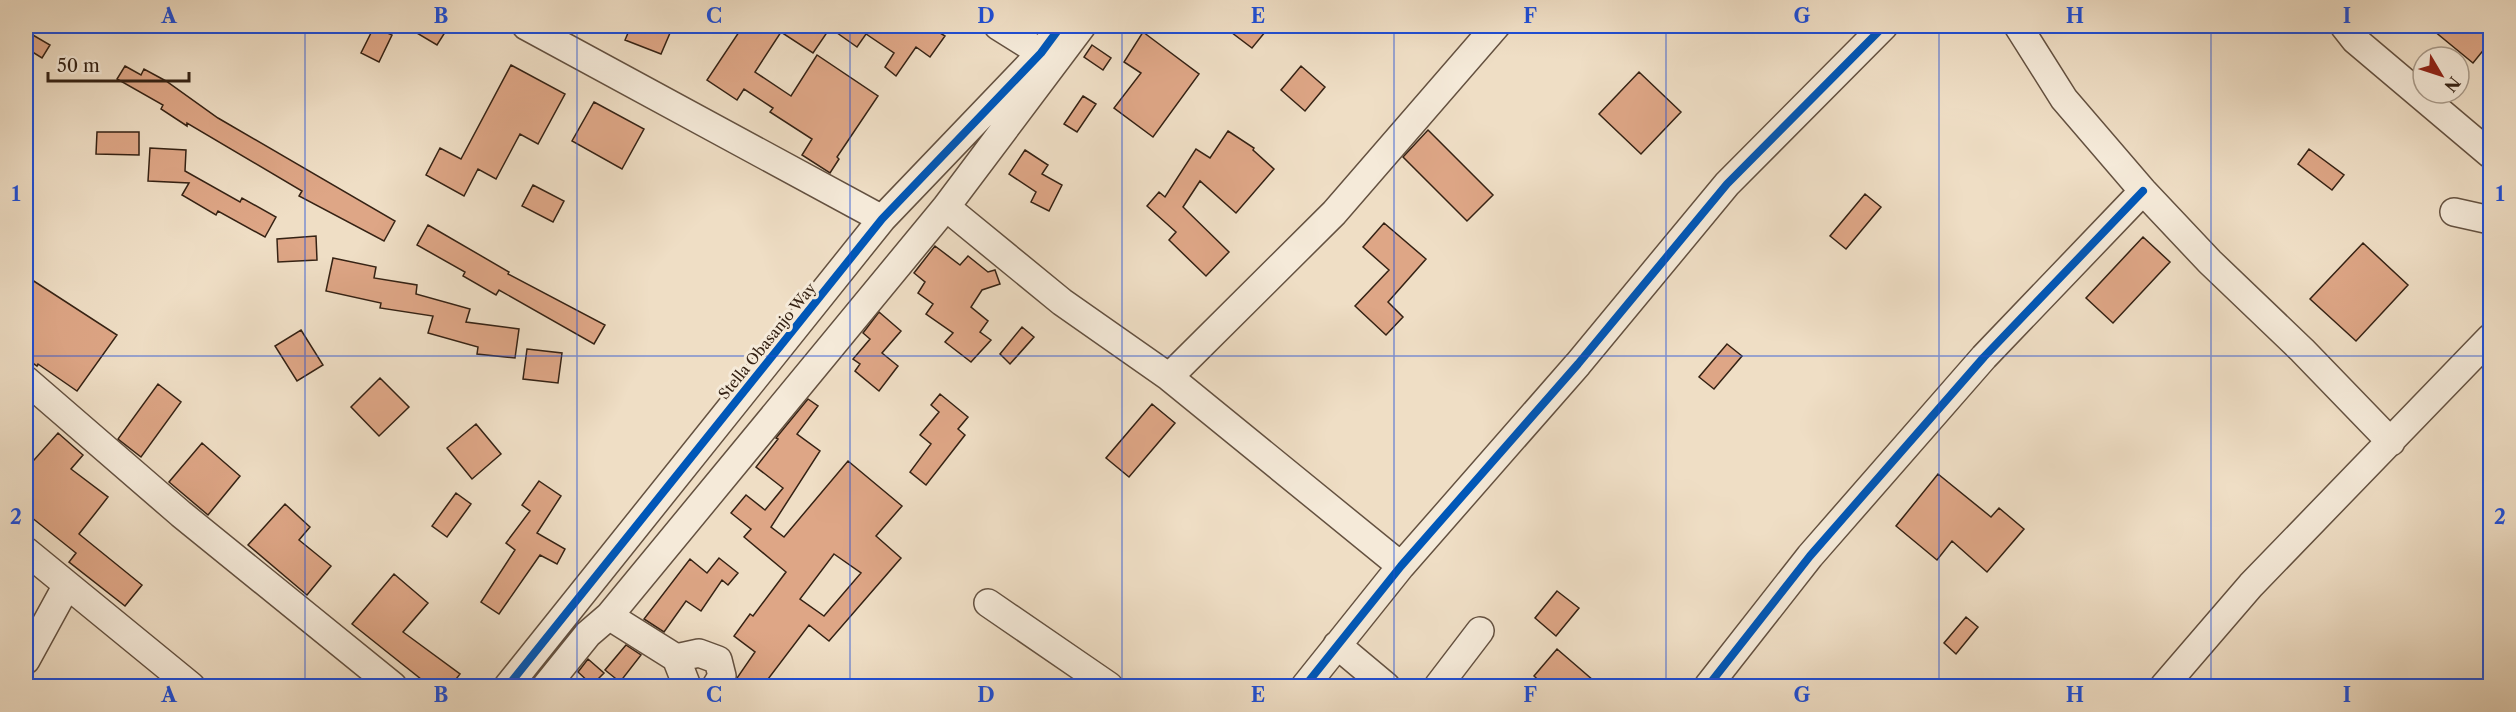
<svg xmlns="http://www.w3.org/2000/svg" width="2516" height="712" font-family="'Libre Caslon Text',serif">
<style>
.building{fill:#dea686;stroke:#352214;stroke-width:1.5;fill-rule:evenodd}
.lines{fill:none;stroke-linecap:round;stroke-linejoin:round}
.minor-casing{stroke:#645140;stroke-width:30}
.minor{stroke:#f5ead9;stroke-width:27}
.cycleway-casing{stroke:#f5ead9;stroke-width:11}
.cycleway{stroke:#0057b8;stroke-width:8}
.grid{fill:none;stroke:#1d4ed8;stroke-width:1.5;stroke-opacity:0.55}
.labels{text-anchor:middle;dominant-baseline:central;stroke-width:6;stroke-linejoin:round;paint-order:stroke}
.street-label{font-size:15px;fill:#352214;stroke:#f5ead9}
.neatline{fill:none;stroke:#1d4ed8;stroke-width:2}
.grid-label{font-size:20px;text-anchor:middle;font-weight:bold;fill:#1d4ed8}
</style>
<rect width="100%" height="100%" fill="#efdec5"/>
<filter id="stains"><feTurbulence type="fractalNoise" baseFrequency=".00333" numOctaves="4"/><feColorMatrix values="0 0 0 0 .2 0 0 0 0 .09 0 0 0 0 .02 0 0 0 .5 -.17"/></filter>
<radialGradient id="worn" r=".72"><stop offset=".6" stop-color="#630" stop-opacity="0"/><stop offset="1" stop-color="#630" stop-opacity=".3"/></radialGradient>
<!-- building -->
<path class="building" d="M405,26H449L437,45Z
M631,26H673L661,54L625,40Z
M743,26H929L945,36L930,57L916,47L896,76L885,67L894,53L866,34L857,47L830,28L813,53L781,32L755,72L791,96L817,55L878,96L837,157L839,159L830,173L802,155L812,139L770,112L773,108L744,89L737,100L707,80Z
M1223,26H1270L1252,48Z
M2428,26H2490V42L2473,63Z
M374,27L392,35L379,62L361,53Z
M26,31L50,45L42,58L26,48Z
M1143,32L1199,74L1153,137L1114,108L1141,73L1124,62Z
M1092,45L1111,58L1103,70L1084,57Z
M511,65L565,94L538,144L520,134L496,179L478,169L464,196L426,175L440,148L461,159Z
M125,66L141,75L144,69L166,81L218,118L395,221L384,241L299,196L302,191L187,123V126L161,109L163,105L117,79Z
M1301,66L1325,87L1305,111L1281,90Z
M1639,72L1681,112L1641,154L1599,114Z
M1083,96L1096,104L1077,132L1064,124Z
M594,102L644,129L622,169L572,141Z
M1428,130L1493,195L1467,221L1403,157Z
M1228,131L1254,148L1253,150L1274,169L1236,213L1200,181L1183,207L1229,252L1206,276L1169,240L1176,232L1147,206L1159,192L1165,197L1196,149L1210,158Z
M97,132H139V155L96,154Z
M150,148L186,150L185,171L240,202L242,198L276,217L265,237L218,211L216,215L182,195L189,183L148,181Z
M2309,149L2344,175L2332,190L2298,164Z
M1025,150L1048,165L1042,174L1062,185L1049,211L1031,202L1036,192L1009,174Z
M533,185L564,201L553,222L522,206Z
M1865,194L1881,207L1846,249L1830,236Z
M1384,223L1426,259L1388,302L1403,317L1386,335L1355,306L1389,270L1363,247Z
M428,225L509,272L508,274L605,325L594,344L499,290L496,295L463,276L465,272L417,245Z
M316,236L317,260L278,262L277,239Z
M2143,237L2170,262L2113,323L2086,298Z
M2363,243L2408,285L2356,341L2310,299Z
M935,246L960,265L968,256L988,272L995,270L1000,284L982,290L971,307L988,321L980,332L991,340L971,362L945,342L953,333L926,314L933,304L918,293L925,282L914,273Z
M333,258L376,267L374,278L417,285L416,294L470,309L466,322L519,329L515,358L477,354L478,347L428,333L433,316L380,308L381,303L326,291Z
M26,276L117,335L77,391L38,364L37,366L26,358Z
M879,312L901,331L882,353L898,366L879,391L855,371L860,364L853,359L870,339L863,333Z
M1022,327L1034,337L1010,364L1000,354Z
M301,330L323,365L297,381L275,346Z
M1727,344L1742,356L1714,389L1699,377Z
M527,349L562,353L558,383L523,379Z
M380,378L409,407L379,436L351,407Z
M158,384L181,402L141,457L118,439Z
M940,394L968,417L958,429L965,435L926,485L910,472L931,444L920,435L939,412L931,405Z
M808,399L818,406L797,434L820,451L771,527L784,537L848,461L902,506L876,536L901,558L829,641L809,625L762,687H734L737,678L755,652L734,636L750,614L753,616L786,572L744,537L751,529L731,513L746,495L765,510L783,488L756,467L778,439L776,438ZM834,554L861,573L824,616L800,599Z
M1152,404L1175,423L1129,477L1106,458Z
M476,424L501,454L472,479L447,448Z
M58,433L83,455L71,469L108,497L79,534L142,585L125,606L69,562L76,553L26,513V469Z
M202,443L240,476L208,515L169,482Z
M1938,474L1991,517L1999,508L2024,529L1987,572L1952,541L1937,560L1896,526Z
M539,481L561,496L537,533L565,549L557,564L540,555L499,614L481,602L515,550L506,543L530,511L522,505Z
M456,493L471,504L447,537L432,526Z
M285,504L310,527L299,540L331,566L307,595L248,545Z
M719,558L738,573L728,585L722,580L701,611L686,601L664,632L644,619L690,559L707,573Z
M394,574L428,603L403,632L460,674L450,687H431L352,624Z
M1557,591L1579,608L1556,636L1535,618Z
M1966,617L1978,627L1956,654L1944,643Z
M626,645L641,655L620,682L605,670Z
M1557,649L1601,687H1546L1534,676Z
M588,659L604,673L592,685L578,672Z"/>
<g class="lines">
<defs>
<path id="minor" d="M526,26L882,219
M998,26L1041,53
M2018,26L2064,99L2143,191L2210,262L2302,350L2391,442
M2344,26L2355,40L2490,154
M946,207L1062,302L1169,377L1401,566
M2454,212L2490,220
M1169,377L1334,213L1496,26
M26,380L181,514L393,686
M26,551L191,686
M988,603L1109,686
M609,616L676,658L687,686
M1337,645L1386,686
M676,658L699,653L718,660L722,676L716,686
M26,660L67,585
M508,686L882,219L1041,53L1061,26
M546,686L588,634L609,616L946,207L1082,26
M1305,686L1401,566L1578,364L1727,184L1884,26
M1438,686L1480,631
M1708,686L1810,556L1984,357L2143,191
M2164,686L2251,585L2490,338"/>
</defs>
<!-- minor casing -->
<use href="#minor" class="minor-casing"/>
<!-- minor -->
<use href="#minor" class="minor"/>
<defs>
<path id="cycleway" d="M508,686L882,219L1041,53L1061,26
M1305,686L1401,566L1578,364L1727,184L1884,26
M1708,686L1810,556L1984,357L2143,191"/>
</defs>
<!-- cycleway casing -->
<use href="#cycleway" class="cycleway-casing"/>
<!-- cycleway -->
<use href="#cycleway" class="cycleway"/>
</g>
<!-- grid -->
<path class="grid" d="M305,26V686M577,26V686M850,26V686M1122,26V686M1394,26V686M1666,26V686M1939,26V686M2211,26V686M26,356H2490"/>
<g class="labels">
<!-- street labels -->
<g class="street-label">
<text transform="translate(767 341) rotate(-51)">Stella Obasanjo Way</text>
</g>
</g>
<!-- margin -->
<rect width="2516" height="712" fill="none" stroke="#efdec5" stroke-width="66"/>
<!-- north arrow -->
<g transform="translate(2441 75) rotate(129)"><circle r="28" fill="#f5ead9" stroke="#a89a8a" stroke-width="1.5"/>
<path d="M0-4.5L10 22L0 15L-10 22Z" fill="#8f2418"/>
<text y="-9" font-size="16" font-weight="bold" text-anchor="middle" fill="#352214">N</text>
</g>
<!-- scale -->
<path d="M48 72v9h141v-9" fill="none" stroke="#352214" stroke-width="3"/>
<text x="57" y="72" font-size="18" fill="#352214" stroke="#f5ead9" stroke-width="4.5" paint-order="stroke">50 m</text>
<rect x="33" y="33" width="2450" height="646" class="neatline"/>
<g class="grid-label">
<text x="169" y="23">A</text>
<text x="441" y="23">B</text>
<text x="714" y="23">C</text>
<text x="986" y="23">D</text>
<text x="1258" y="23">E</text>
<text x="1530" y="23">F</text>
<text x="1802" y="23">G</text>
<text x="2075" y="23">H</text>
<text x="2347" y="23">I</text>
<text x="16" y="201">1</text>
<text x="2500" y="201">1</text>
<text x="16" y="524">2</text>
<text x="2500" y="524">2</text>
<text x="169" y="702">A</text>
<text x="441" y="702">B</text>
<text x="714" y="702">C</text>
<text x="986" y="702">D</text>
<text x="1258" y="702">E</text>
<text x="1530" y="702">F</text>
<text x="1802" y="702">G</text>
<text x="2075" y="702">H</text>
<text x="2347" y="702">I</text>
</g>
<rect width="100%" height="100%" filter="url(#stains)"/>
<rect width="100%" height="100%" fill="url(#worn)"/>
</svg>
